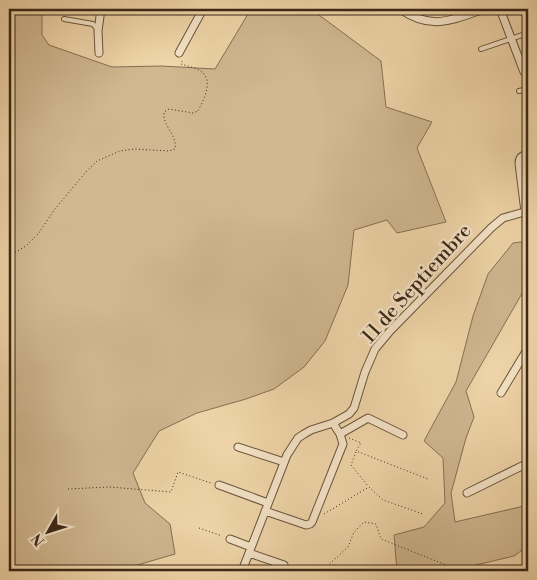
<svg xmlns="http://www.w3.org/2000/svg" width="537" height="580" font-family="'Libre Bodoni',serif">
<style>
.green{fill:#d1b891;stroke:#867054}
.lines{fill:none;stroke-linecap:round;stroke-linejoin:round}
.lane-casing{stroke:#68533c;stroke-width:6}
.street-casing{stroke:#68533c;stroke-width:9}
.path{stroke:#3a2717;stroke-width:1;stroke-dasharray:1 2.5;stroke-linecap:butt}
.lane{stroke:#f5e4c8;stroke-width:4}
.street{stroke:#f5e4c8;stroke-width:7}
.labels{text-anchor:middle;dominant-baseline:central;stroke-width:5;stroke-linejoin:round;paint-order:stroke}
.street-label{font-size:20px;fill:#3a2717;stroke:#f5e4c8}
</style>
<rect width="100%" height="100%" fill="#f0d6aa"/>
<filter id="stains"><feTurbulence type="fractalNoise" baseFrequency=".004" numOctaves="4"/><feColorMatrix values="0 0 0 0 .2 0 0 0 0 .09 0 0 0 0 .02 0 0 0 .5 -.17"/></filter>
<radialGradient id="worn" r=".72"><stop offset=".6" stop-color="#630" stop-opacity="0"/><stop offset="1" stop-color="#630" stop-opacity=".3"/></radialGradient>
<!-- green -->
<path class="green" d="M9,9H42V35L49,45L112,67L161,66L215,69L251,9H311L381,61L386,107L432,122L417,148L446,222L397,233L387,220L354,230L348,285L325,341L304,367L274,389L246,399L197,413L159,431L133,473L145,503L170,524L175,554L117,571H9Z
M528,241V283L466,391L474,417L466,438L451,493L455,522L520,507L528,503V546L514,556L451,571H397L394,535L424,527L445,503L443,458L424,441L456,382L473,316L488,274L513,243Z"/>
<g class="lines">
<defs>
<path id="lane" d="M64,19L93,24L97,29
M481,49L528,33
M519,91L528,89"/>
<path id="street" d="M400,9C432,31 452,20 484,9
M500,9L524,72
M99,53L98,31L101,9
M179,53L203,9
M525,212L519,163C519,157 523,155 528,154
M501,393L528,348
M340,434L368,418L403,435
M238,447L284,462
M219,485L268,503
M467,493L528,463
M265,511L306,525L310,524L312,522L343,444L340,434L333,423
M230,539L251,547
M249,553L284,565
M242,571L287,455L298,438L304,434L311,430L333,423L349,414L354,408L365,372L375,349L390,331L491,228L503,218L528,211"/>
</defs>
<!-- lane casing -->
<use href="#lane" class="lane-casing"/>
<!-- street casing -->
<use href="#street" class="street-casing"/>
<!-- path -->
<path class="path" d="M9,256L26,246L38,234L55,209L85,173L97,161L120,151L134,149L169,151L175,149C177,138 168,130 165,121C164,118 164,115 164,112L169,109L193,113L198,111C203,101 213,83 203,73C198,68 187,66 181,64L182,61
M349,438L361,443L356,451L428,479
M356,452L351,465L368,486
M68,489L109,487L171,492L178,472L211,483
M324,514L369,487L383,500L423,514
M199,528L222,536
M322,571L348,547L354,532L364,522L376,524L381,539L451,567L454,571"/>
<!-- lane -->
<use href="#lane" class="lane"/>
<!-- street -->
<use href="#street" class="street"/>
</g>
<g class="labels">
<!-- street labels -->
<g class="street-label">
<text transform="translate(417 284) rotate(-48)">11 de Septiembre</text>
</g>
</g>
<!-- margin -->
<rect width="537" height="580" fill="none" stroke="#f0d6aa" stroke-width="30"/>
<rect x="10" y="10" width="517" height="560" fill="none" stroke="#3a2717" stroke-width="2.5"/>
<rect x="15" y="15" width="507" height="550" fill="none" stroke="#3a2717"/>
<!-- north arrow -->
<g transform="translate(48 532) rotate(231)" stroke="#f5e4c8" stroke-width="4" paint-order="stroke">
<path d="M0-4L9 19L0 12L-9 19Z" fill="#3a2717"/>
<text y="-8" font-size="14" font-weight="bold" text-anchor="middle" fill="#3a2717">N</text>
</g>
<rect width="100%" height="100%" filter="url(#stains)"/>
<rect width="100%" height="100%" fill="url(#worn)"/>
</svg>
